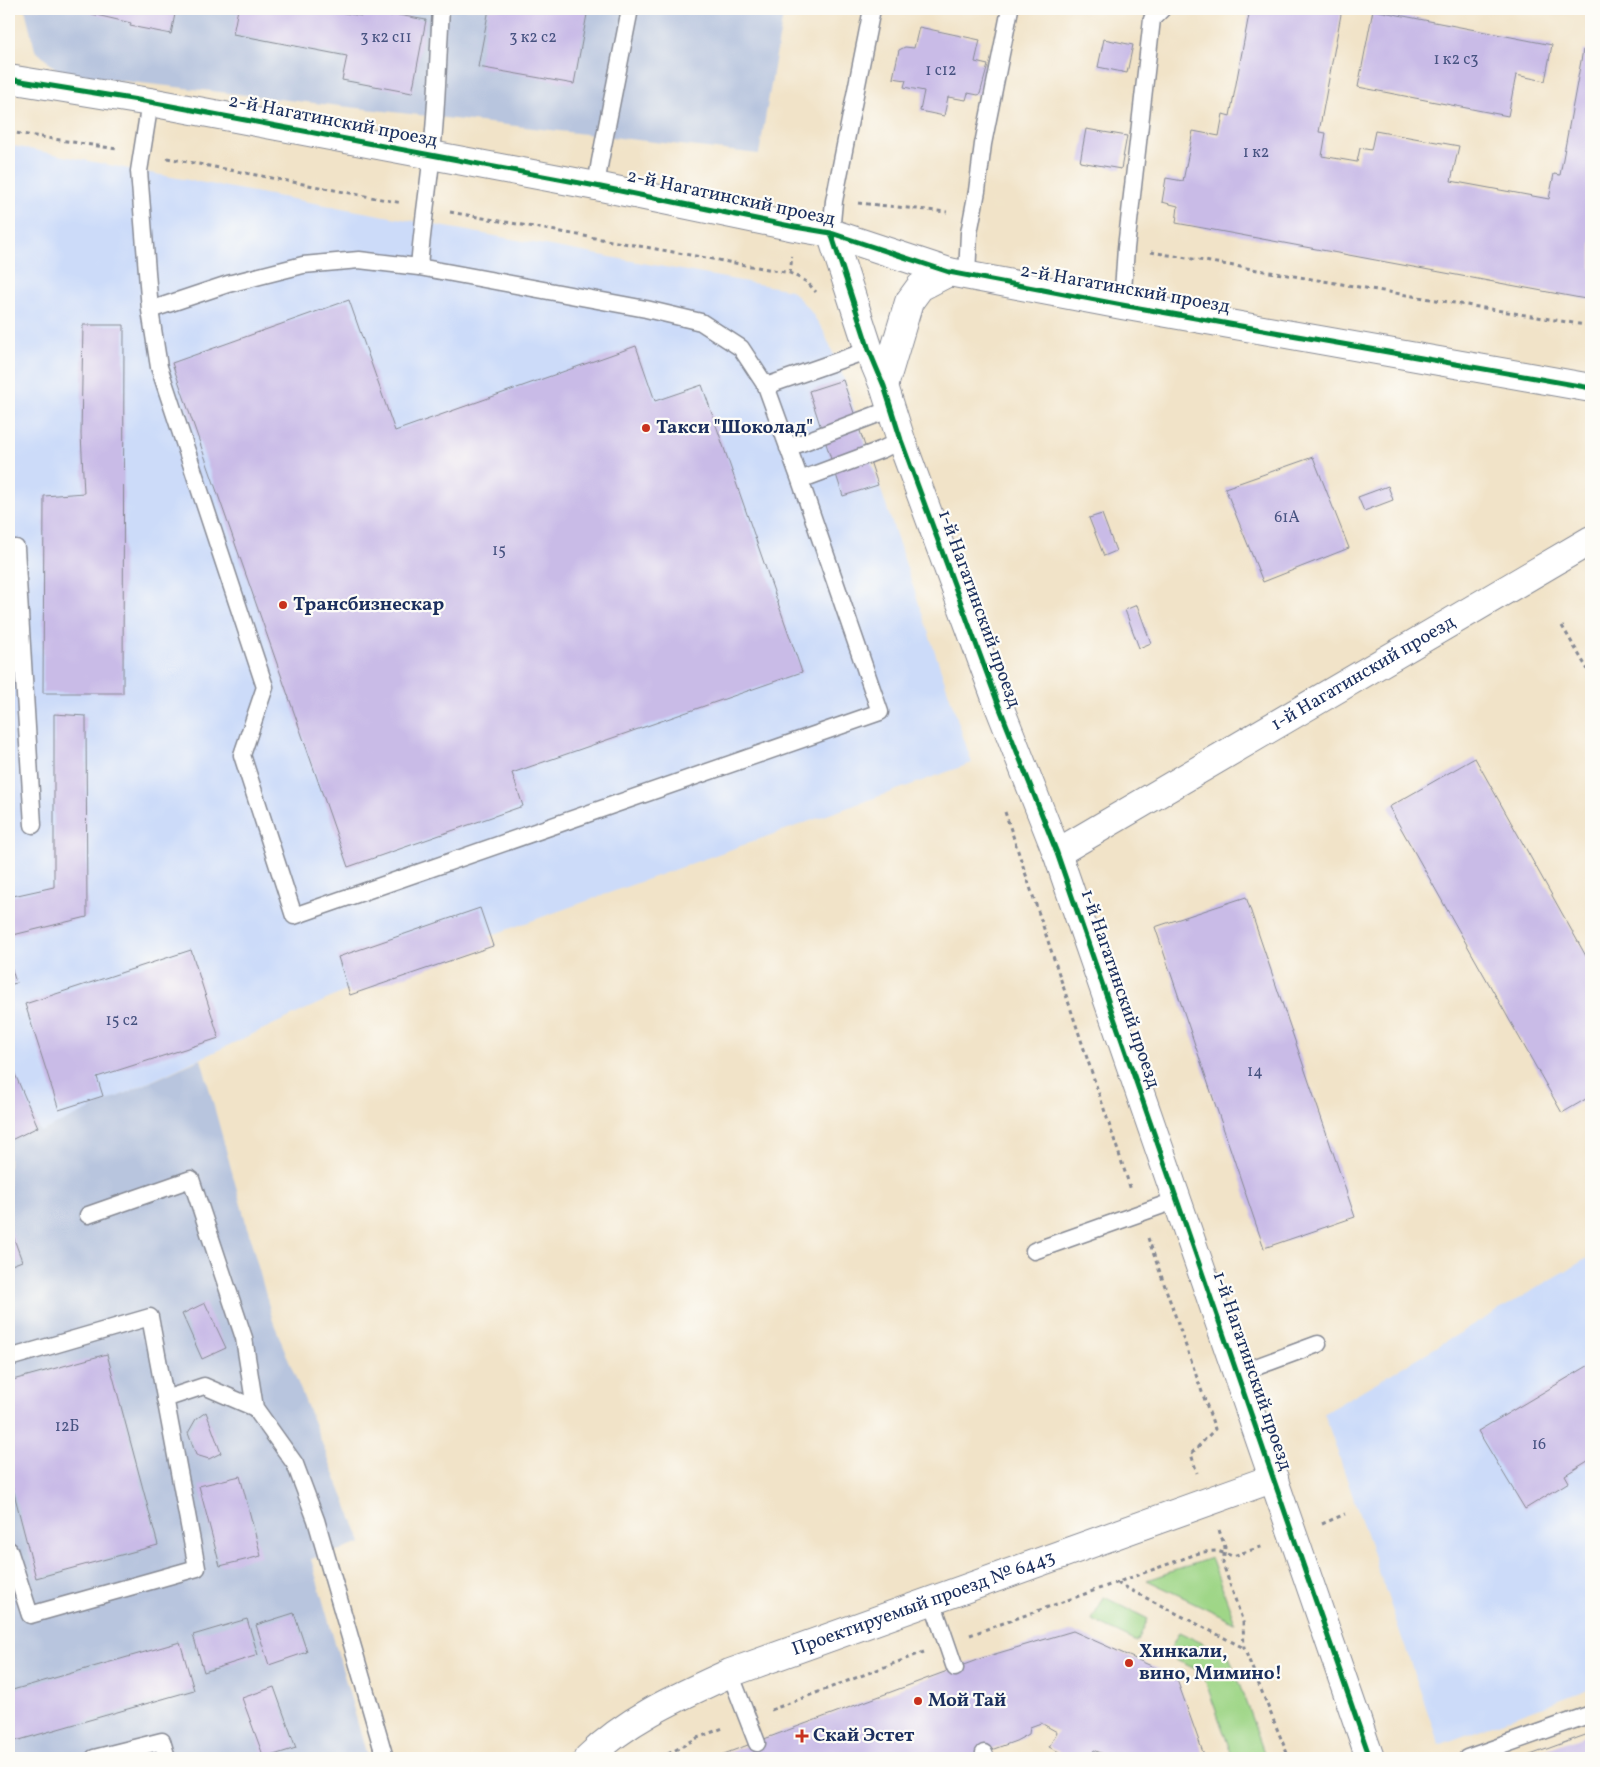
<svg xmlns="http://www.w3.org/2000/svg" width="1600" height="1767" font-family="Vollkorn,serif">
<style>
.built{fill:#ccdbf9}
.industrial{fill:#b8c5de}
.green{fill:#9fd687;stroke:#5d8272}
.building{fill:#c9bbe7}
.lines{fill:none;stroke-linecap:round;stroke-linejoin:round}
.lane-casing{stroke:#868993;stroke-width:19}
.street-casing{stroke:#868993;stroke-width:30}
.path{stroke:#868993;stroke-width:3;stroke-dasharray:4 4;stroke-linecap:butt}
.lane{stroke:#fff;stroke-width:16}
.street{stroke:#fff;stroke-width:28}
.cycleway-casing{stroke:#fdfcf7;stroke-width:8}
.cycleway{stroke:#00873e;stroke-width:5}
.poi-dot{fill:#c8321e;stroke:#fdfcf7;stroke-width:2}
.labels{text-anchor:middle;dominant-baseline:central;stroke-width:4.5;stroke-linejoin:round;paint-order:stroke}
.number-label{font-size:16px;fill:#465280}
.street-label{font-size:19px;fill:#1b2f5e;stroke:#fdfcf7}
.poi-label{font-size:19px;font-weight:bold;fill:#1b2f5e;stroke:#fdfcf7;text-anchor:start}
</style>
<rect width="100%" height="100%" fill="#fdfcf7"/>
<filter id="ink" filterUnits="userSpaceOnUse"><feTurbulence type="fractalNoise" baseFrequency=".02" numOctaves="2"/><feDisplacementMap in="SourceGraphic" scale="10" xChannelSelector="R" yChannelSelector="G"/><feConvolveMatrix kernelMatrix="1 2 1 2 8 2 1 2 1" color-interpolation-filters="sRGB"/></filter>
<filter id="wash" filterUnits="userSpaceOnUse"><feTurbulence type="fractalNoise" baseFrequency=".0096" numOctaves="4" result="noise"/><feDisplacementMap in="SourceGraphic" scale="20" xChannelSelector="R" yChannelSelector="G"/><feGaussianBlur stdDeviation="1.12" result="paint"/><feColorMatrix in="noise" values="0 0 0 0 0 0 0 0 0 0 0 0 0 0 0 0 0 1.4 0 .05"/><feComposite in="paint" operator="in"/></filter>
<g filter="url(#wash)">
<rect width="100%" height="100%" fill="#f1e3c8"/>
<!-- built -->
<path class="built" d="M9,145L139,171L791,290L809,309L823,330L843,376L972,763L380,975L40,1133L11,1066L9,1067Z
M1591,1256V1688L1439,1745L1324,1413Z"/>
<!-- industrial -->
<path class="industrial" d="M25,9H784L759,154L62,74L35,50Z
M201,1059L273,1321L362,1543L311,1559L367,1756L361,1758H9V1067L11,1065L40,1132Z"/>
<!-- green -->
<path class="green" d="M1211,1558L1235,1622L1147,1580Z
M1104,1597L1148,1619L1137,1642L1092,1620Z
M1179,1632L1229,1656L1266,1758H1233L1202,1672L1167,1656Z"/>
<g id="blocks">
<!-- building -->
<path class="building" d="M80,9H176L171,34L130,26L131,23L79,11Z
M238,9H321L362,16L363,9H389L388,15L392,16L393,14L426,20L412,93L342,80L347,56L233,34Z
M489,9H588L574,84L478,67Z
M1250,9H1342L1319,132L1326,133L1322,156L1357,162L1360,148L1371,150L1375,131L1459,146L1451,181L1549,199L1554,174L1560,175L1583,50L1591,52V300L1176,223L1178,206L1162,202L1166,178L1183,181L1193,131L1219,136L1223,114L1230,116Z
M1373,10L1552,45L1545,81L1516,75L1508,116L1358,87Z
M919,27L980,40L975,62L988,65L980,94L978,95L968,93L966,100L948,97L944,116L920,111L924,91L904,87L906,80L893,78L899,50L905,47L914,48Z
M1104,39L1133,45L1127,73L1098,67Z
M1086,129L1127,136L1121,169L1080,162Z
M349,300L395,431L636,346L655,401L702,385L802,672L512,773L523,806L348,867L172,363Z
M83,325H124L123,693H43L44,496L84,493L81,434Z
M843,380L878,485L843,496L809,391Z
M1313,457L1349,548L1263,582L1225,488Z
M1388,486L1393,500L1364,511L1358,497Z
M1102,514L1116,551L1104,556L1089,518Z
M1137,605L1151,643L1139,648L1125,610Z
M54,714L86,716L87,917L9,936V883L13,896L54,887Z
M1475,758L1591,965V1096L1562,1113L1389,807Z
M1246,897L1355,1217L1264,1248L1155,927Z
M480,908L493,946L350,995L338,957Z
M191,950L219,1038L97,1077L103,1096L59,1110L25,1004Z
M9,959L16,983L9,985Z
M11,1065L38,1127L9,1141V1067Z
M9,1225L22,1261L9,1266Z
M205,1303L226,1348L202,1359L182,1314Z
M107,1354L158,1545L36,1578L9,1474V1381Z
M1591,1364V1459L1565,1475L1569,1482L1525,1509L1478,1431Z
M206,1412L221,1453L209,1459L196,1455L188,1433L196,1419Z
M240,1476L261,1556L220,1566L199,1486Z
M294,1613L307,1652L269,1665L256,1625Z
M247,1619L258,1655L204,1672L193,1635Z
M1073,1631L1176,1677L1205,1758H1113L1094,1750L1090,1758H1071L1049,1747L1057,1732L1041,1723L1030,1727L1029,1734L1016,1741L969,1758H713L985,1657Z
M180,1642L194,1690L9,1743V1691Z
M274,1687L296,1748L264,1758L242,1698Z
M1591,1733V1758H1522Z"/>
</g>
</g>
<g filter="url(#ink)">
<use href="#blocks" fill-opacity="0" stroke="#868993" stroke-width="1"/>
<g class="lines">
<defs>
<path id="lane" d="M150,102L139,171L150,310
M596,186L600,161L630,9
M831,233L834,201L872,9
M359,260L419,267L646,309L701,322L741,348L766,386L800,480L880,712L294,916L242,755L265,687L159,367L150,310L228,284L303,265Z
M419,267C422,229 428,191 432,153C437,105 438,57 441,9
M967,275L969,233L977,191L983,144L1010,9
M1122,305L1126,248L1152,19L1162,9
M766,386L869,350
M788,448L891,409
M800,480L883,449L901,440
M9,548H16L33,825
M88,1215L191,1179L244,1338L255,1408L295,1464L316,1520L385,1758
M1034,1251L1177,1200
M9,1358L150,1317L197,1568L30,1615L9,1550
M1237,1374L1318,1344
M165,1399L204,1386L255,1408
M932,1601L955,1668
M730,1673L757,1743
M984,1753L986,1758
M94,1758L162,1741L167,1758
M1467,1758L1591,1714"/>
<g id="street">
<path d="M9,79L150,102L596,186L795,227L831,233L949,272L1122,305L1591,388"/>
<path d="M831,233L869,350L884,386L901,440L997,701L1057,853L1370,1758"/>
<path d="M884,386L909,302L920,287L949,272"/>
<path id="s1" d="M1057,853L1591,540"/>
<path id="s2" d="M588,1758C627,1719 680,1696 730,1673L1274,1478"/>
</g>
</defs>
<!-- lane casing -->
<use href="#lane" class="lane-casing"/>
<!-- street casing -->
<use href="#street" class="street-casing"/>
<!-- path -->
<path class="path" d="M9,132L117,149
M167,158L402,203
M858,203L947,212
M450,212L790,273L807,282L816,292
M1151,252L1591,326
M790,273L792,256
M1562,626L1591,675
M1005,812L1131,1190
M1148,1238L1215,1429L1191,1454L1197,1473
M1322,1524L1345,1514
M1219,1530L1225,1547L1223,1564L1243,1622L1244,1648L1289,1758
M1117,1583L1244,1648
M970,1635L1202,1552L1217,1551L1233,1556L1264,1546
M771,1710L924,1652
M661,1758L697,1738L723,1728"/>
<!-- lane -->
<use href="#lane" class="lane"/>
<!-- street -->
<use href="#street" class="street"/>
<defs>
<path id="cycleway" d="M9,79L150,102L596,186L795,227L831,233L949,272L1122,305L1591,388
M831,233L869,350L884,386L901,440L997,701L1057,853L1370,1758"/>
</defs>
<!-- cycleway casing -->
<use href="#cycleway" class="cycleway-casing"/>
<!-- cycleway -->
<use href="#cycleway" class="cycleway"/>
</g>
</g>
<!-- markers -->
<g class="poi-dot">
<circle cx="646" cy="428" r="5"/>
<circle cx="283" cy="605" r="5"/>
<circle cx="1129" cy="1663" r="5"/>
<circle cx="918" cy="1701" r="5"/>
<path d="M799.5 1728.5h5v5h5v5h-5v5h-5v-5h-5v-5h5z"/>
</g>
<g class="labels">
<!-- number labels -->
<g class="number-label">
<text x="386" y="38">3 к2 с11</text>
<text x="533" y="38">3 к2 с2</text>
<text x="1456" y="60">1 к2 с3</text>
<text x="941" y="71">1 с12</text>
<text x="1256" y="153">1 к2</text>
<text x="1287" y="518">61А</text>
<text x="499" y="551">15</text>
<text x="122" y="1021">15 с2</text>
<text x="1255" y="1072">14</text>
<text x="67" y="1427">12Б</text>
<text x="1539" y="1445">16</text>
</g>
<!-- street labels -->
<g class="street-label">
<text transform="translate(333 121) rotate(11)">2-й Нагатинский проезд</text>
<text transform="translate(731 198) rotate(12)">2-й Нагатинский проезд</text>
<text transform="translate(1125 289) rotate(10)">2-й Нагатинский проезд</text>
<text transform="translate(979 609) rotate(70)">1-й Нагатинский проезд</text>
<text stroke="none"><textPath href="#s1" startOffset="355">1-й Нагатинский проезд</textPath></text>
<text transform="translate(1120 989) rotate(71)">1-й Нагатинский проезд</text>
<text transform="translate(1252 1371) rotate(71)">1-й Нагатинский проезд</text>
<text stroke="none"><textPath href="#s2" startOffset="372">Проектируемый проезд № 6443</textPath></text>
</g>
<!-- poi labels -->
<g class="poi-label">
<text x="656" y="428">Такси "Шоколад"</text>
<text x="293" y="605">Трансбизнескар</text>
<text x="1139" y="1652">Хинкали,<tspan x="1139" dy="22">вино, Мимино!</tspan></text>
<text x="928" y="1701">Мой Тай</text>
<text x="813" y="1736">Скай Эстет</text>
</g>
</g>
<!-- margin -->
<rect width="1600" height="1767" fill="none" stroke="#fdfcf7" stroke-width="30"/>
</svg>
